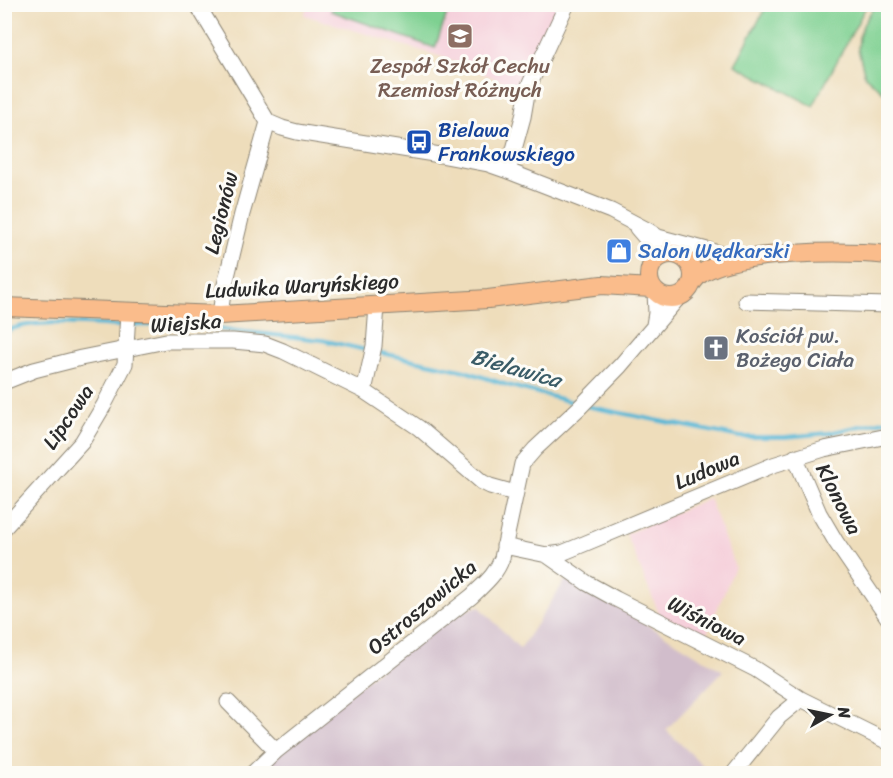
<svg xmlns="http://www.w3.org/2000/svg" width="893" height="778" font-family="Sriracha,sans-serif">
<style>
.built{fill:#f5cfda}
.industrial{fill:#d1bdcb}
.green{fill:#7ed091;stroke:#547e5e;stroke-width:1.5}
.lines{fill:none;stroke-linecap:round;stroke-linejoin:round}
.stream{stroke:#57b7d6;stroke-width:4}
.minor-casing{stroke:#8c8473;stroke-width:17}
.major-casing{stroke:#8c8473;stroke-width:20}
.minor{stroke:#fff;stroke-width:15}
.major{stroke:#fabc8b;stroke-width:18}
.labels{text-anchor:middle;dominant-baseline:central;stroke-width:6;stroke-linejoin:round;paint-order:stroke}
.education-label{font-size:21px;fill:#785e54;stroke:#fdfcf7}
.transit-label{font-size:21px;fill:#164399;stroke:#fdfcf7;text-anchor:start}
.street-label{font-size:21px;fill:#2b2b2b;stroke:#fdfcf7}
.shop-label{font-size:21px;fill:#366cbe;stroke:#fdfcf7;text-anchor:start}
.worship-label{font-size:21px;fill:#5b616d;stroke:#fdfcf7;text-anchor:start}
.water-label{font-size:22px;font-style:italic;fill:#3a5c67;stroke:#fdfcf7}
</style>
<rect width="100%" height="100%" fill="#fdfcf7"/>
<filter id="ink" filterUnits="userSpaceOnUse"><feTurbulence type="fractalNoise" baseFrequency=".0167" numOctaves="2"/><feDisplacementMap in="SourceGraphic" scale="12" xChannelSelector="R" yChannelSelector="G"/><feConvolveMatrix kernelMatrix="1 2 1 2 8 2 1 2 1" color-interpolation-filters="sRGB"/></filter>
<filter id="wash" filterUnits="userSpaceOnUse"><feTurbulence type="fractalNoise" baseFrequency=".008" numOctaves="4" result="noise"/><feDisplacementMap in="SourceGraphic" scale="24" xChannelSelector="R" yChannelSelector="G"/><feGaussianBlur stdDeviation="1.35" result="paint"/><feColorMatrix in="noise" values="0 0 0 0 0 0 0 0 0 0 0 0 0 0 0 0 0 1.4 0 .05"/><feComposite in="paint" operator="in"/></filter>
<g filter="url(#wash)">
<rect width="100%" height="100%" fill="#edb"/>
<!-- built -->
<path class="built" d="M308,4L562,5L521,89L442,57L304,15Z
M709,498L735,567L706,636L660,616L626,534Z"/>
<!-- industrial -->
<path class="industrial" d="M568,576L723,671L666,730L711,773L243,774L356,688L444,618L479,606L520,649Z"/>
<!-- green -->
<path class="green" d="M333,5V4L450,5L435,48L331,11Z
M767,5H867L813,106L735,65Z
M875,5H888V96L865,76L858,49L859,37L863,25Z"/>
<g class="lines">
<!-- stream -->
<path class="stream" d="M133,325L190,326L322,340L370,351
M4,333C27,317 94,325 123,326
M377,352L465,371L507,385L576,403
M586,406L740,437H785L829,433L888,420"/>
</g>
</g>
<g filter="url(#ink)">
<g class="lines">
<defs>
<path id="minor" d="M197,4L268,122L282,128L297,132L440,155L488,164L508,171L611,211L649,231L658,237L671,254
M508,171L523,117L528,88L567,4
M637,228L649,242L656,259
M658,237L730,256
M746,301L888,305
M220,315L223,293L242,214L268,122
M654,325L656,313L655,292
M4,382L34,370L81,358L166,341H233L265,344L283,351L364,391L419,428L482,482L490,486L515,493
M364,391L374,346L377,306
M795,457L819,513L836,542L888,618
M4,528L82,442L104,405L125,364L128,312
M504,546L547,555L587,583L616,599L755,669L801,699L888,742
M547,555L562,553L579,546L773,465L824,449L888,436
M228,702L276,751
M252,774L276,751L472,596C484,584 496,575 502,558L522,464L535,449L579,408L620,366L679,297
M733,774L779,717L801,699"/>
<path id="major" d="M649 276a22 22 0 1 1 44 0a22 22 0 1 1-44 0Z
M692,283C695,279 698,275 702,273C737,250 846,251 888,255
M4,307L220,315L488,299L602,285L651,288"/>
</defs>
<!-- minor casing -->
<use href="#minor" class="minor-casing"/>
<!-- major casing -->
<use href="#major" class="major-casing"/>
<!-- minor -->
<use href="#minor" class="minor"/>
<!-- major -->
<use href="#major" class="major"/>
</g>
</g>
<!-- icons -->
<defs>
<symbol id="school-square" viewBox="-11 -11 22 22"><rect x="-9" y="-9" width="18" height="18" rx="4" fill="#8d6e63" stroke="#fdfcf7"/><path d="M0-5L7-2L0 1L-7-2ZM-4 1L0 2.5L4 1V4Q0 6-4 4Z" fill="#fff"/></symbol>
<symbol id="bus-square" viewBox="-11 -11 22 22"><rect x="-9" y="-9" width="18" height="18" rx="4" fill="#1a4fb4" stroke="#fdfcf7"/><path d="M-5-6H5V4H4V6H2V4H-2V6H-4V4H-5ZM-3.5-4V0h7V-4ZM-3.5 1.2v1.5H-2V1.2ZM2 1.2v1.5H3.5V1.2Z" fill="#fff"/></symbol>
<symbol id="shop-square" viewBox="-11 -11 22 22"><rect x="-9" y="-9" width="18" height="18" rx="4" fill="#3f7fe0" stroke="#fdfcf7"/><path d="M-5-2.5h2.3a2.7 3.5 0 0 1 5.4 0H5L5.5 6h-11ZM-1.5-2.5h3a1.5 2.3 0 0 0-3 0Z" fill="#fff"/></symbol>
<symbol id="church-square" viewBox="-11 -11 22 22"><rect x="-9" y="-9" width="18" height="18" rx="4" fill="#6b7280" stroke="#fdfcf7"/><path d="M-1.2-6h2.4v3.5h3.3v2.4h-3.3V6h-2.4V-.1h-3.3v-2.4h3.3Z" fill="#fff"/></symbol>
</defs>
<g fill-rule="evenodd">
<use href="#school-square" x="445" y="21" width="30" height="30"/>
<use href="#bus-square" x="404" y="127" width="30" height="30"/>
<use href="#shop-square" x="604" y="236" width="30" height="30"/>
<use href="#church-square" x="701" y="333" width="30" height="30"/>
</g>
<g class="labels">
<!-- education labels -->
<g class="education-label">
<text x="460" y="66">Zespół Szkół Cechu<tspan x="460" dy="24">Rzemiosł Różnych</tspan></text>
</g>
<!-- transit labels -->
<g class="transit-label">
<text x="438" y="130">Bielawa<tspan x="438" dy="24">Frankowskiego</tspan></text>
</g>
<!-- street labels -->
<g class="street-label">
<text transform="translate(221 213) rotate(-76)">Legionów</text>
<text transform="translate(302 286) rotate(-3)">Ludwika Waryńskiego</text>
<text transform="translate(186 323) rotate(-4)">Wiejska</text>
<text transform="translate(68 417) rotate(-56)">Lipcowa</text>
<text transform="translate(707 470) rotate(-23)">Ludowa</text>
<text transform="translate(839 499) rotate(63)">Klonowa</text>
<text transform="translate(422 607) rotate(-40)">Ostroszowicka</text>
<text transform="translate(707 621) rotate(27)">Wiśniowa</text>
</g>
<!-- shop labels -->
<g class="shop-label">
<text x="638" y="251">Salon Wędkarski</text>
</g>
<!-- worship labels -->
<g class="worship-label">
<text x="736" y="336">Kościół pw.<tspan x="736" dy="24">Bożego Ciała</tspan></text>
</g>
<!-- water labels -->
<g class="water-label">
<text transform="translate(516 368) rotate(16)">Bielawica</text>
</g>
</g>
<!-- margin -->
<rect width="893" height="778" fill="none" stroke="#fdfcf7" stroke-width="24"/>
<!-- north arrow -->
<g transform="translate(830 715) rotate(81)" stroke="#fdfcf7" stroke-width="4.5" paint-order="stroke">
<path d="M0-4.5L10 22L0 15L-10 22Z" fill="#2b2b2b"/>
<text y="-9" font-size="16" font-weight="bold" text-anchor="middle" fill="#2b2b2b">N</text>
</g>
</svg>
